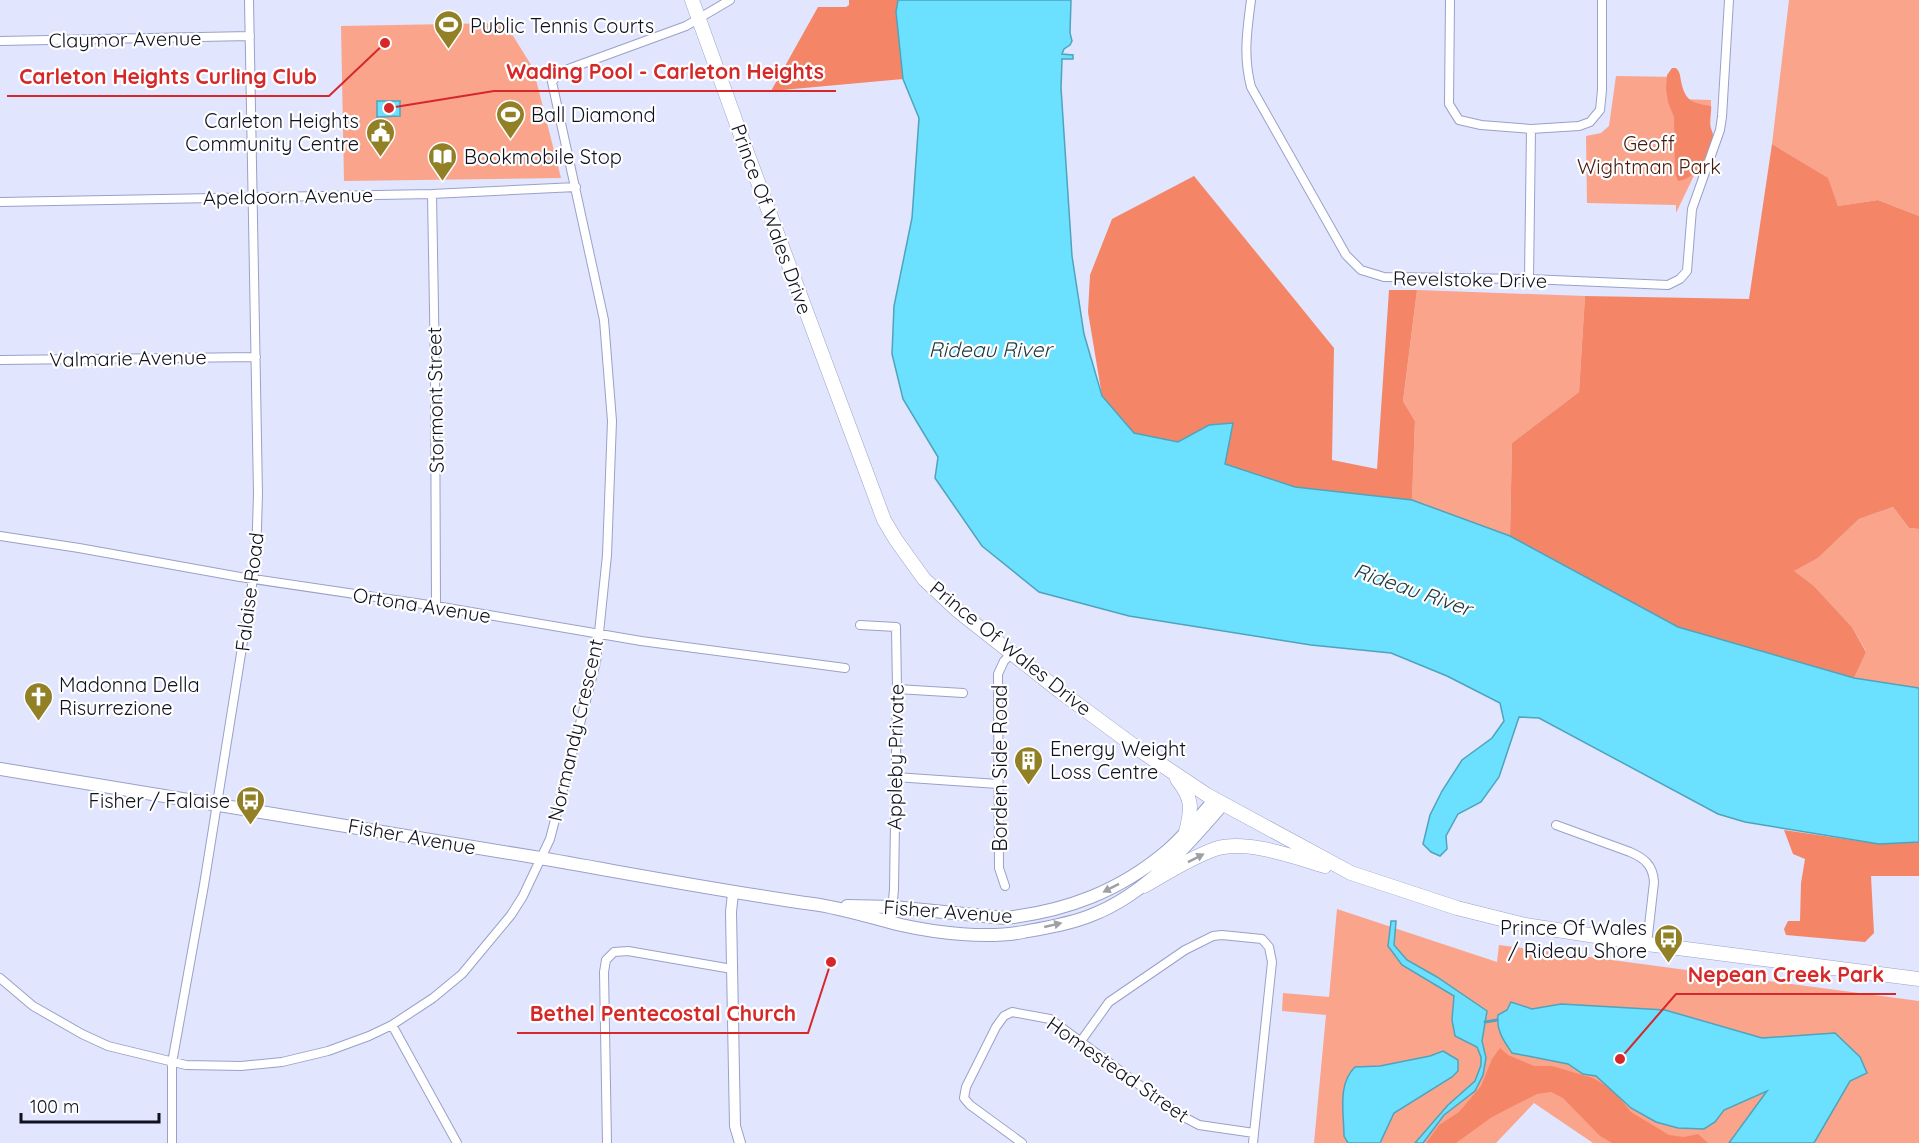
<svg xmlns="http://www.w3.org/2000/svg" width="1919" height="1143" font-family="Quicksand,sans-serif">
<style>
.green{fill:#faa48b}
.forest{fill:#f48667}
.water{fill:#6be1ff;stroke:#4fa3bc;stroke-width:1.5}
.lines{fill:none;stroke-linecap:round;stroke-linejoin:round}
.stream{stroke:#4fa3bc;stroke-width:3}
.minor-casing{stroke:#9aa1c8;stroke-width:10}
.tertiary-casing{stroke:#9aa1c8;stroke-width:12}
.secondary-casing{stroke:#9aa1c8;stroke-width:14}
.primary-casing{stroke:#9aa1c8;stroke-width:15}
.minor{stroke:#fff;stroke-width:8}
.tertiary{stroke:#fff;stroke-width:10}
.secondary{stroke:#fff;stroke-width:12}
.primary{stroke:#fff;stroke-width:14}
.oneway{fill:#9fa0a5}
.labels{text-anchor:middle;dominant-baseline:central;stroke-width:4.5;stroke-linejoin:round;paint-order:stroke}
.poi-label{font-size:20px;fill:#0f111f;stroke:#fff;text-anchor:start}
.street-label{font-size:20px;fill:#0f111f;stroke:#fff}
.park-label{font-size:20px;fill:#451a0e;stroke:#fff}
.water-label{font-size:21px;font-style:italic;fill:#1e383f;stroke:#fff}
.leader{fill:none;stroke:#d62828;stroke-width:2}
.callout-dot{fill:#d62828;stroke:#fff;stroke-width:2}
.callout-label{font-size:21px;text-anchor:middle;font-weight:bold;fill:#d62828;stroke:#fff;stroke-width:4.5;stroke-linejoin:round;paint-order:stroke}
</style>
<rect width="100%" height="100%" fill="#e1e5fe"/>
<!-- green -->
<path class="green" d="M1789,0H1919V216L1878,200L1838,206L1827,178L1772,144Z
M505,23L533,68L561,178L344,181L341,26Z
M1616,76L1678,77V99L1711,100L1710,142L1676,213V205L1587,203L1586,136L1601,133L1609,126Z
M1417,290L1585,296L1579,392L1512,443L1510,536L1412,500L1415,421L1403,401Z
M1893,507L1909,528L1919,529V688L1854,678L1866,651L1852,627L1814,586L1793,571L1818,558L1859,519Z
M1337,909L1497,962L1499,945L1919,1001V1143H1593L1534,1103L1496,1143H1314L1326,1015L1282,1011L1283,993L1329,997Z"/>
<!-- forest -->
<path class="forest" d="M849,0H898L896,12L903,79L771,91L818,7H846L849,5Z
M1672,68H1676C1680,72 1680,75 1681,81C1685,101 1692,103 1711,106C1712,112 1709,119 1710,125C1711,130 1714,133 1713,139C1710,156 1696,179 1678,181L1675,173L1674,117L1668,102L1666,89L1667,75Z
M1772,144L1828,178L1838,206L1878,200L1919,216V529L1909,528L1893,507L1859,519L1818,558L1794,571L1814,586L1852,627L1866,652L1854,678L1678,627L1510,536L1512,443L1579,392L1585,296L1749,299Z
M1194,176L1334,348L1332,460L1377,469L1389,290H1417L1403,401L1415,421L1412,500L1295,487L1224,464L1233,424L1209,425L1178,442L1134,433L1102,396L1088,312L1090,275L1112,219Z
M1784,830L1879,844L1919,842V876H1871L1874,933L1865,942L1786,935L1784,929L1788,921H1800L1801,883L1805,859L1793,854Z
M1500,1048L1508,1055L1534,1066H1552L1593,1078L1613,1090L1631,1112L1669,1135L1684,1137L1698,1134L1708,1143H1612L1600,1136L1563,1098L1551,1092L1537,1094L1492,1117L1456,1143H1426L1439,1125L1459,1112L1481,1086L1492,1059Z"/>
<!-- water -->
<path class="water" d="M898,0H1071L1070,33L1072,41L1070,45L1064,49L1062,54L1073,55V59H1062L1061,88L1072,256L1084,334L1102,396L1134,433L1178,442L1209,425L1233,423L1225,464L1295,487L1412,500L1510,536L1678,627L1854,678L1919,688V842L1879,844L1745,822L1718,814L1539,718L1519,717L1499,777L1481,802L1458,814L1446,836L1447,849L1440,856L1431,852L1423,844L1430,815L1442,791L1462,760L1492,738L1504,721L1500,703L1447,676L1391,653L1311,645L1129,616L1039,592L982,546L935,478L938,457L903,399L892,354L894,306L912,218L919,118L903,79L896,12Z
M377,101H400V116L377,117Z
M1391,921H1396L1394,945L1407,960L1437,977L1487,1011L1482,1041L1486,1058L1483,1075L1475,1091L1444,1115L1423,1143H1415L1448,1105L1475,1081L1481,1065V1057L1477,1047L1455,1036L1452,1020L1454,996L1402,965L1388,946Z
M1511,1002L1532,1009L1561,1004L1665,1010L1762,1038L1835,1033L1860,1057L1867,1073L1850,1081L1814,1143H1729L1767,1091L1724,1110L1715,1122L1704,1129L1678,1128L1656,1122L1631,1108L1596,1076L1583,1074L1568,1064L1512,1053C1504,1041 1496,1031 1498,1015L1507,1010Z
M1443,1051L1458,1060V1071L1452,1077L1394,1113L1380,1143H1348L1344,1136C1344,1114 1337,1084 1355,1067L1380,1066L1430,1056Z"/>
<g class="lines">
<!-- stream -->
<path class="stream" d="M1485,1022L1497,1020"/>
<defs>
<path id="minor" d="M1251,0C1247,31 1243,56 1251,87L1346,255L1361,270L1384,277L1529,279L1668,285L1680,279L1687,271L1692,209L1720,130L1722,117L1729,0
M1450,0L1449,104L1459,120L1481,125L1531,129L1579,126L1590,122L1600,110L1602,90V0
M0,41L250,36
M432,194L435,367L436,606
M0,202L432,194L576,187
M1529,279L1531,129
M0,360L256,357
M0,536L79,548L240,577L436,606L641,641L845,668
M860,625L896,627L897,689L894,889L891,922
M897,689L963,693
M895,777L998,784
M1556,825L1630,852C1644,858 1653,865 1654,882L1647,944
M1005,886L999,868L998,674L1004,661L1012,653
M0,978L33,1006L82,1034L108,1046L186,1065L241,1066L282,1062L328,1051L369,1036L392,1025L433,998L462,974L511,915L523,896L550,839L596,662L607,555L612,421L604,320L552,82L560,72L686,26L730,0
M392,1025L457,1143
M1081,1041L1109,1002L1185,950L1213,936L1222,935L1262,939L1269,947L1272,962L1253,1143
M172,1143V1063L204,885L256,560L258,494L249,0
M607,1143L604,972L606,960L614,952L628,951L732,969
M1022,1143L970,1105L964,1098L966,1087L996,1027L1004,1016L1012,1012L1050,1019L1180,1115L1199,1125L1254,1133"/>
<path id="tertiary" d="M733,893L731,912L735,1126L740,1143"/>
<path id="secondary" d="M0,769C178,798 356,827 534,857C627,873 720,891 813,904C843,908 872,918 901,925C937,933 987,939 1023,932C1045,928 1070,924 1092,915C1146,894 1186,847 1223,804
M847,906L893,907L1005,918C1067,911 1120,891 1168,850C1185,835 1200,817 1215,799"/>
<path id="primary" d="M692,0L749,158L884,520L896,540L924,579L957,610L1061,692L1141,751L1207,795L1351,873L1457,908L1525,925L1647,944L1919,979
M1177,779C1193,799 1192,808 1186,832
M1144,886C1167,873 1190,858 1215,849C1247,839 1294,857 1325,866"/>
</defs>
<!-- minor casing -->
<use href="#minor" class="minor-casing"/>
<!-- tertiary casing -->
<use href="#tertiary" class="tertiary-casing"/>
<!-- secondary casing -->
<use href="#secondary" class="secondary-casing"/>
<!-- primary casing -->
<use href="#primary" class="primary-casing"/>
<!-- minor -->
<use href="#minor" class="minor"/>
<!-- tertiary -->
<use href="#tertiary" class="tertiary"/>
<!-- secondary -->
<use href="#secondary" class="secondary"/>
<!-- primary -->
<use href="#primary" class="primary"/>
</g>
<!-- one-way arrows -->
<defs><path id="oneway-solid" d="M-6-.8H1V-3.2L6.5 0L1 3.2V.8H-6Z" transform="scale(1.5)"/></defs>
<g class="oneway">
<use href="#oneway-solid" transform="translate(1196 858) rotate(-27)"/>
<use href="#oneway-solid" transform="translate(1111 888) rotate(153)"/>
<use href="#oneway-solid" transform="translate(1053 925) rotate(-13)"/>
</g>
<!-- icons -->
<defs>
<symbol id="stadium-pin" viewBox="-11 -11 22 30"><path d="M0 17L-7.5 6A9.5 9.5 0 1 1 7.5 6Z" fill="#928027" stroke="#fff"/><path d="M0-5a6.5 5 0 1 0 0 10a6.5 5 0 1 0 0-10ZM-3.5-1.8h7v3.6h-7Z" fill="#fff"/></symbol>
<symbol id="civic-pin" viewBox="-11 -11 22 30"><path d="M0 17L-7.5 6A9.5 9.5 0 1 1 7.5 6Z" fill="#928027" stroke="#fff"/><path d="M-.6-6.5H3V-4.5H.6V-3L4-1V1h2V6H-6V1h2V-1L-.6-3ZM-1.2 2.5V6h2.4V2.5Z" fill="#fff"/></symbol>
<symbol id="library-pin" viewBox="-11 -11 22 30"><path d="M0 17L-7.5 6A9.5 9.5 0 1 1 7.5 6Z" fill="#928027" stroke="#fff"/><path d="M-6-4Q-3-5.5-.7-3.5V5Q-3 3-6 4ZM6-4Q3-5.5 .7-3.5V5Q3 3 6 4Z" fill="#fff"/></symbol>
<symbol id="church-pin" viewBox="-11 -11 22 30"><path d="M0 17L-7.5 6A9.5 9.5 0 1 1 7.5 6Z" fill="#928027" stroke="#fff"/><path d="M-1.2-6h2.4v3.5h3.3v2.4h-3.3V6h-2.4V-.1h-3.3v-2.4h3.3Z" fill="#fff"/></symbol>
<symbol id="building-pin" viewBox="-11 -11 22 30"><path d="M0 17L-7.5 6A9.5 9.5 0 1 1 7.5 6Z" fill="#928027" stroke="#fff"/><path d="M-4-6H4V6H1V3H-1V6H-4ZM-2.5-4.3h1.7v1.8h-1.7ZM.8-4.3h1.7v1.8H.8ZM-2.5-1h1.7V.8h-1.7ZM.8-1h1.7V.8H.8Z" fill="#fff"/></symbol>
<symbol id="bus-pin" viewBox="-11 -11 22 30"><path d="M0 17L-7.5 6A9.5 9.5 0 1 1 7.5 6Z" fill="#928027" stroke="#fff"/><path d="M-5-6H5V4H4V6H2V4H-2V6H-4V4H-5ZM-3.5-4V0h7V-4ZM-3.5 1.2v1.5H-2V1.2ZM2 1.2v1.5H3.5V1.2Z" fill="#fff"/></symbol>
</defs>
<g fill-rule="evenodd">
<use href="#stadium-pin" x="432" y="8" width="33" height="45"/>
<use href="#stadium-pin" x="494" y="98" width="33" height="45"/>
<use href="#civic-pin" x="364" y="116" width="33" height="45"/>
<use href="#library-pin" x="426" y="140" width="33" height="45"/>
<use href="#church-pin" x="22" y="680" width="33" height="45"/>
<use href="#building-pin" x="1012" y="744" width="33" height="45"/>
<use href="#bus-pin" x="234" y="784" width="33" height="45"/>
<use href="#bus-pin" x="1652" y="922" width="33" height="45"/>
</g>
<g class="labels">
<!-- poi labels -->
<g class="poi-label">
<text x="470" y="25">Public Tennis Courts</text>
<text x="531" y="114">Ball Diamond</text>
<text x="359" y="120" text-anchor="end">Carleton Heights<tspan x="359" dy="23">Community Centre</tspan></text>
<text x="464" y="156">Bookmobile Stop</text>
<text x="59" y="684">Madonna Della<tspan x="59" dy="23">Risurrezione</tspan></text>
<text x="1050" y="748">Energy Weight<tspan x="1050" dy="23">Loss Centre</tspan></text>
<text x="230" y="800" text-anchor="end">Fisher / Falaise</text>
<text x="1647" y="927" text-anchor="end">Prince Of Wales<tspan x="1647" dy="23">/ Rideau Shore</tspan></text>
</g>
<!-- street labels -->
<g class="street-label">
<text transform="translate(125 39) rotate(-1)">Claymor Avenue</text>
<text transform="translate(288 196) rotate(-1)">Apeldoorn Avenue</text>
<text transform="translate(772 219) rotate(70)">Prince Of Wales Drive</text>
<text transform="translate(1470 279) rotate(1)">Revelstoke Drive</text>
<text transform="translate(128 358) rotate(-1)">Valmarie Avenue</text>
<text transform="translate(435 400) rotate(-91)">Stormont Street</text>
<text transform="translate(249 592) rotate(-83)">Falaise Road</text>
<text transform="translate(422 605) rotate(9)">Ortona Avenue</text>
<text transform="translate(1011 648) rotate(39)">Prince Of Wales Drive</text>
<text transform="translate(575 730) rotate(-77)">Normandy Crescent</text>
<text transform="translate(895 757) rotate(-89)">Appleby Private</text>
<text transform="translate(999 768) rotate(-90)">Borden Side Road</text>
<text transform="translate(412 836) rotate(10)">Fisher Avenue</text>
<text transform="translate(948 911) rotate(4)">Fisher Avenue</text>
<text transform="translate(1118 1069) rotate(35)">Homestead Street</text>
</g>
<!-- park labels -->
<g class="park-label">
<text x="1649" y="143">Geoff<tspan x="1649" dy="23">Wightman Park</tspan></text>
</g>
<!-- water labels -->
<g class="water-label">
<text x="990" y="349">Rideau River</text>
<text transform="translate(1413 589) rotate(19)">Rideau River</text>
</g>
</g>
<!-- callouts -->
<path class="leader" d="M389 108L494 91H836M385 43L329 96H7M1620 1059L1676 994H1896M831 962L808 1033H517"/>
<g class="callout-dot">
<circle cx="389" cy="108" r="6"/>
<circle cx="385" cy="43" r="6"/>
<circle cx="1620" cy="1059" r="6"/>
<circle cx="831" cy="962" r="6"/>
</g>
<g class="callout-label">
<text x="665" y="79">Wading Pool - Carleton Heights</text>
<text x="168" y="84">Carleton Heights Curling Club</text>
<text x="1786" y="982">Nepean Creek Park</text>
<text x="663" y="1021">Bethel Pentecostal Church</text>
</g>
<!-- scale -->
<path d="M21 1113v9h138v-9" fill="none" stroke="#0f111f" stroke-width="3"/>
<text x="30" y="1113" font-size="18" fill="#0f111f" stroke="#ffffff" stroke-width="4.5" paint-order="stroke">100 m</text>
</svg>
